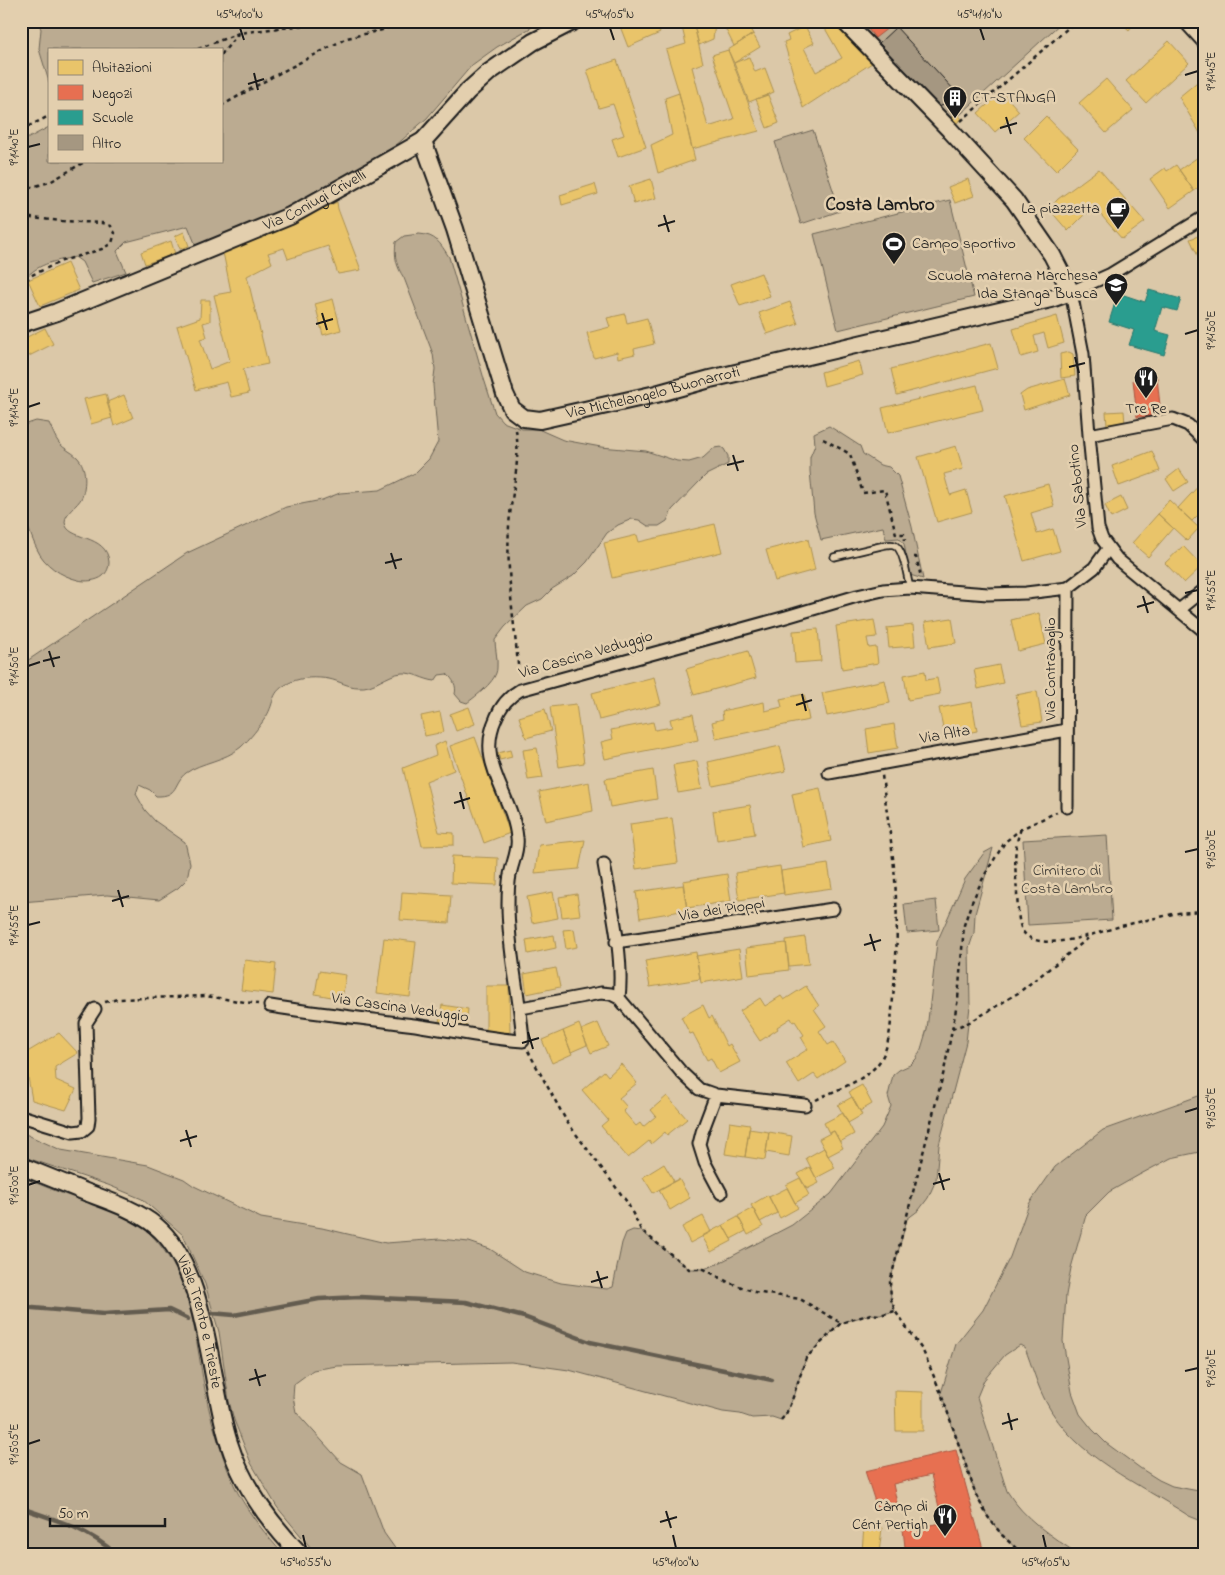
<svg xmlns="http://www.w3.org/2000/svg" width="1225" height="1575" font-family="'Indie Flower',sans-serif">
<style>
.green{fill:#bbab91;stroke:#6c6456}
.homes{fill:#e9c46a;stroke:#ac9253}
.shops{fill:#e76f51;stroke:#aa5641}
.schools{fill:#2a9d8f;stroke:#26766c}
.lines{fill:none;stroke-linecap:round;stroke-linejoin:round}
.stream{stroke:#635b50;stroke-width:4.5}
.building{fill:#a59781;stroke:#1c1c1c}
.lane-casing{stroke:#1c1c1c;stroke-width:9}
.street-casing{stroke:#1c1c1c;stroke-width:15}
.secondary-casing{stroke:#1c1c1c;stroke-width:20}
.path{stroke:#1c1c1c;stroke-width:2.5;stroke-dasharray:4 4;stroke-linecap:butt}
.lane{stroke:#e3cfae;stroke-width:5.5}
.street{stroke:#e3cfae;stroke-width:11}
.secondary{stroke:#e3cfae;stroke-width:16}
.ticks{fill:none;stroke:#1c1c1c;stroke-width:2}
.labels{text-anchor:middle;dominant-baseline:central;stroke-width:5;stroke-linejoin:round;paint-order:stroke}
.poi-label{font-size:16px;fill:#1c1c1c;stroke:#e3cfae;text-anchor:end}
.street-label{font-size:16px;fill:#1c1c1c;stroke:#e3cfae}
.park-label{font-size:16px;fill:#444039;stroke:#e3cfae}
.quarter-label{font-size:19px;font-weight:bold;fill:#1c1c1c;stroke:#e3cfae}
.neatline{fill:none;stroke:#1c1c1c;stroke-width:2}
.ticks-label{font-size:12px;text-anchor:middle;fill:#1c1c1c}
</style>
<rect width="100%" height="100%" fill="#dbc8a8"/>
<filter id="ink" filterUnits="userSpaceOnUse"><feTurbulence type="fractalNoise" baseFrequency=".02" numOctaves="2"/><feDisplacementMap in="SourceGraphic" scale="10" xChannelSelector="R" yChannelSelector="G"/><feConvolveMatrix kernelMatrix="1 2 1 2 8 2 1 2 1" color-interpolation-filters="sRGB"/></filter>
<g filter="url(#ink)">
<!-- green -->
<path class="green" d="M38,21H543L497,47L472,65L427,118L386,154L341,181L199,253L188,226L126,242L117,251L126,272L92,283L82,262L75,257C52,262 37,263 21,283V142L49,127V161H221V49H49V82L39,49L41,29Z
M850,21H1063L950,124Z
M813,130L840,211L801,224L775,142Z
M950,200L974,297L838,330L814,234Z
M419,234C436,235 440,243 449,257L484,379L495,413L503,422L522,429H538L563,440L601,447L646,451L677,461L689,462L703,458L714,448L721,447L724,449L728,456V464L706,475L699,482L672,510L667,521L659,526H648L639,520L632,519L618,525L607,533L587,562L573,576L552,589L542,599L527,606L505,627L495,640C495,649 498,659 497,668C497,681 476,696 467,703L461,701L455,694C457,686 453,679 447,674L439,675L435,681C424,680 413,672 402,673C387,674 374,689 358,687C348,687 339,681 329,679C317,677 302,677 291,682C269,692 276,701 266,717C259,727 250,739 241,747C225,761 201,762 186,773C173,783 179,797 156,796L150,790L139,785L136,794L145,810L155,821L185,842L190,863L187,879L178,888L159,900L107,895L21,902V665L187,553L286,507L322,500L340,493L380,490L415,473L429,459L438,442L433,385L435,369L433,354L404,278C396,266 394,256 396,242L404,236Z
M36,421L49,423C52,429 55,438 59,443C64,449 72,452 77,457C87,467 86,485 82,497C78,506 65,512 65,522C66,541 107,533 109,562C109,568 107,572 103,576C97,581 85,582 78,580C61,576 44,565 37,549C31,538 29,525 21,515V426Z
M829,426L860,446L863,454L880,465L889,467L898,476L912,527L923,579L910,575L904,544L899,538L886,539L883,527L821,540L814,513L810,471V457L815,445L814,433Z
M1107,835L1112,920L1028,925L1023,840Z
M993,848L975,914L974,933L969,948L970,1006L966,1042L939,1145L936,1180L928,1198L919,1210L907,1219L890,1282L891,1299L895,1311L880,1315L871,1314L841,1323L806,1358L792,1400L786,1414L781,1420L772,1417L752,1418L740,1414L723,1412L569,1370L511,1362L337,1366L313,1370L294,1384L293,1397L296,1412L341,1462L362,1474L384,1533L399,1554H316L277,1507L251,1463L234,1420L229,1401L219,1332L205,1284L183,1235L142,1199L108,1185L21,1156V1132L61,1150L148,1165L184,1179L194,1186L261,1218L322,1228L386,1243L440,1239L469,1242L490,1249L525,1272L561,1283L607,1289L613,1287L622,1243L626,1233L633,1230L641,1231L689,1269H704L717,1264L792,1225L831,1194L882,1127L891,1106L888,1096L893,1075L899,1070L910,1065L916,1059L921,1049L927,1029L937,942L965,879L984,853Z
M936,900L939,930L907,933L904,904Z
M1204,1094V1151L1171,1158L1139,1175L1109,1192L1086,1215L1071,1268L1066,1295L1063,1341L1072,1392L1080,1414L1092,1429L1106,1443L1140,1468L1159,1480L1172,1486L1204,1492V1522L1189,1516C1139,1483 1075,1458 1046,1402C1037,1385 1032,1366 1025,1348L1020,1345L1005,1355L984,1380L977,1397L1007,1491C1024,1519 1051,1536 1078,1554H1022L1002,1535L988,1517L976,1495L941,1393L956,1344L983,1310L1010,1257L1029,1204L1055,1167L1103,1130Z
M21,1177C40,1184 59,1193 78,1199C92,1204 112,1206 125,1214C202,1263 191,1345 212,1421C219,1444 227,1472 238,1493C250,1515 266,1535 283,1554H21Z"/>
<!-- homes -->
<path class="homes" d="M618,21H655L660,33L628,47Z
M687,21H693L703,63L692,67L708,127L734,119L712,55L728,50L759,131L692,149L679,93L666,50L686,44L681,23Z
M693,21H745L753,34L734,46L722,22L715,25L713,39L699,45Z
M814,21H841L878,59L803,108L784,42L789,40L787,35L805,26L814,43L804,48L816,72L842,58L823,25L819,28Z
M1119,21H1136L1129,30Z
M753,34L760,47L734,63L728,50Z
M1169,41L1189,63L1146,103L1126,81Z
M749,57L755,72L765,68L774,92L749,102L734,63Z
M617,60L646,147L618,157L612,139L624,135L613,104L599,108L587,70Z
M1202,78L1204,81V140L1179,97Z
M1106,79L1133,110L1106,133L1079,103Z
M1002,92L1019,111L995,132L978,113Z
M679,93L695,160L658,173L651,145L672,135L665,98Z
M768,95L779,123L767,128L756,99Z
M957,113L962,119L954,125L949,119Z
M1046,116L1078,149L1056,171L1024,138Z
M1204,153V184L1194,191L1179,170Z
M1176,165L1194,191L1170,208L1150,179L1165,168L1167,171Z
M1099,169L1145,222L1122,239L1101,215L1086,213L1068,231L1049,209L1058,199Z
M651,179L656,198L634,204L629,186Z
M968,179L974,196L955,203L948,187Z
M595,184L598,194L562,205L560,195Z
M337,202L338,209L361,270L338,274L328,246L288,259L284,248L268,253L272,263L247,276L268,364L243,369L249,393L231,397L227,382L196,390L177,326L200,318L201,300H210V321L203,323L207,337L200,339L210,369L230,361L214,295L231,292L223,252Z
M184,232L189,246L180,249L175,236Z
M1204,234V267H1203L1190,239Z
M171,241L175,254L145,264L141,252Z
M67,263L79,290L40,306L28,280Z
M761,273L770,296L740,306L731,284Z
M333,299L341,330L323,335L315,304Z
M790,302L798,324L767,334L759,313Z
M625,314L627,323L647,318L654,344L634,349L635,354L618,358L617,352L594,358L587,333L610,327L607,318Z
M1057,316L1064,343L1048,348L1044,333L1034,336L1038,352L1021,357L1013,329Z
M45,328L53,344L21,360V340Z
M991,343L998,368L897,395L891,369Z
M1069,352L1073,354L1075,376L1061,378L1060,354Z
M859,361L863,375L824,386L821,372Z
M1065,379L1070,395L1024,410L1020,395L1027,390Z
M977,385L983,410L888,433L882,408Z
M106,394L112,418L91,424L84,399Z
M124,395L133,418L114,426L107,402Z
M1124,411L1125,424L1107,425L1106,412Z
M956,446L963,469L944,474L950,495L966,490L972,512L937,522L918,457Z
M1152,451L1160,471L1119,486L1112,466Z
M1179,469L1188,482L1174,491L1166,479Z
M1203,481L1204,509L1192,521L1178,508Z
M1048,484L1054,506L1031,513L1037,534L1053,529L1060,551L1024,561L1005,496Z
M1121,497L1127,510L1111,518L1105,505Z
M1169,500L1199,528L1187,541L1158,514Z
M1158,514L1173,528L1148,557L1132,543Z
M715,524L722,552L612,578L604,543L637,535L639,542Z
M808,539L815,570L775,581L766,550Z
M1183,546L1202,566L1184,583L1165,563Z
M1039,613L1046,644L1018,651L1011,620Z
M952,618L956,643L929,647L925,622Z
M874,620L877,637L867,638L869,648L876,647L878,663L842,669L836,626Z
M913,625L915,646L889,648L887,628Z
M818,629L821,661L795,663L793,631Z
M748,651L756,678L694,695L686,669Z
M999,665L1003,683L978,689L974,670Z
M925,671L926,680L937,678L940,694L908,700L904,675Z
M654,677L661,704L599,720L592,693Z
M885,680L890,703L827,716L822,693Z
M1037,691L1042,722L1022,725L1016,695Z
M804,694L809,720L716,739L712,722L723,719L722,711L764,702L765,711L782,707L780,699Z
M972,702L977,731L945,737L939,708Z
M576,704L584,763L559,767L550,707Z
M469,707L475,724L456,731L450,714Z
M545,709L551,731L526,738L519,717Z
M440,712L444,732L425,736L421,716Z
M693,714L698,740L605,759L601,742L613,739L611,730L653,722L655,730L672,727L670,719Z
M894,724L898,748L869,753L866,729Z
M475,737L510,833L484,843L450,746Z
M445,741L454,770L426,781L439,832L454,833V845L422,846L403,768L436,755L434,746Z
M780,746L786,771L713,786L708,762Z
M537,748L543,778L528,780L523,750Z
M510,750L512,757L500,760L498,753Z
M697,761L702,789L678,793L673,765Z
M653,770L657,799L610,807L605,779Z
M589,782L593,811L546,821L539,792Z
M820,788L831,841L803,847L792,794Z
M750,805L755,834L717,840L713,811Z
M672,818L678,863L636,869L630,824Z
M585,840L579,869L535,873L539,845Z
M452,856L498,858L497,885L451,883Z
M828,864L832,888L784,895L781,871Z
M780,866L784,893L739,900L735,873Z
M727,874L731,901L687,908L683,881Z
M683,885L687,910L640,918L636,892Z
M402,892L451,895L449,923L400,920Z
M553,892L558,918L532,923L527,897Z
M577,894L580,915L562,917L559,897Z
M574,929L577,947L566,949L563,930Z
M554,935L556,948L528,954L526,940Z
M805,937L809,964L789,966L786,940Z
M384,938L416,942L410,997L377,993Z
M786,943L789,970L749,975L746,948Z
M739,949L743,976L701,983L696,956Z
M696,952L700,979L650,987L645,961Z
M245,960L276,964L273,994L241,990Z
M556,968L560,987L527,994L524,974Z
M319,971L346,975L342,999L315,994Z
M486,986H509L510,1033H486Z
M806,986L819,1006L814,1009L826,1026L819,1031L828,1045L833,1042L845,1061L818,1079L814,1074L799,1084L786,1063L808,1049L801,1037L804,1035L795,1021L793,1022L791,1018L777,1027L778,1029L760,1041L740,1011L760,998L765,1006L781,996L784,1000Z
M442,1005L468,1009L466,1026L439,1022Z
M703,1005L709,1018L712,1016L727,1046L730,1044L740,1062L719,1073L711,1058L707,1060L693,1033L690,1034L681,1017Z
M598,1023L608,1046L591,1053L581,1030Z
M579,1024L587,1045L571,1052L563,1031Z
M563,1031L572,1054L552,1063L542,1040Z
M59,1033L78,1053L55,1067L56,1080L76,1089L66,1110L32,1100L24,1054Z
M621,1064L637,1083L619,1098L627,1107L623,1111L636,1126L640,1123L643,1127L656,1116L651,1110L667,1096L687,1119L667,1135L665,1132L651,1144L649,1141L628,1158L601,1126L608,1120L582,1090L604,1071L608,1076Z
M862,1085L872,1104L860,1111L849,1092Z
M852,1097L862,1115L848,1123L838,1105Z
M843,1113L854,1134L840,1142L834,1131L829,1133L824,1123Z
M730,1122L750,1125L745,1157L725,1154Z
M749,1129L769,1132L765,1160L745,1157Z
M834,1131L843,1148L828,1156L819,1139Z
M769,1132L792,1136L789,1156L766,1152Z
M824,1148L835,1168L816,1178L806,1158Z
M664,1164L674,1181L653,1193L643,1177Z
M810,1167L819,1183L807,1189L798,1174Z
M800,1178L809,1195L795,1203L786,1185Z
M679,1179L690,1198L670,1210L659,1190Z
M787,1188L798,1208L780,1218L769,1197Z
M768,1195L777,1213L760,1222L751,1205Z
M753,1208L763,1227L748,1235L738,1216Z
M703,1216L711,1232L690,1243L682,1227Z
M738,1217L746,1231L731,1239L723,1225Z
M723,1225L732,1241L711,1252L702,1236Z
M895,1391L923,1392V1431H896Z
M864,1527L882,1528L879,1553L862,1551Z"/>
<!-- shops -->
<path class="shops" d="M862,21H897L875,38Z
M1157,377L1161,415L1137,417L1133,380Z
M956,1450L983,1549L973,1554H932L930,1547H905L903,1529L943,1523L931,1475L893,1484L897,1503L877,1508L865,1471Z"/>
<!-- schools -->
<path class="schools" d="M1149,290L1181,299L1177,311L1162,307L1155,331L1170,335L1164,355L1129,345L1134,330L1109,322L1118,293L1145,302Z"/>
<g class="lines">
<!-- stream -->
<path class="stream" d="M21,1307L104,1314L169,1310L188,1319
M211,1313L234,1315L319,1299L359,1297L466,1302L524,1317L590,1342L772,1380
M21,1508C57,1520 86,1528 116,1554"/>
</g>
<!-- building -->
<path class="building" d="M896,27L956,92L939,108L879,43Z"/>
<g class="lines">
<defs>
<path id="lane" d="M834,557L885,545C887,545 892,544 894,545C904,548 907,578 910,588"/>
<path id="street" d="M1184,21L1204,43
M1204,217L1111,274L1071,292L1083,354L1089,435L1098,528L1102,539L1117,559L1204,631
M1089,435L1173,419L1188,425L1204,440
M1179,610L1204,590
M829,773L1067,730
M1067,807L1068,588L1094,568L1108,549
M604,864C611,905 624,956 619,998L682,1073L699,1089L716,1095L805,1105
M616,942L833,909
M270,1006C320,1014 371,1019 421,1026C455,1031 489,1039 523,1041C520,996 508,951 508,905C508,895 508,885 510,875C512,863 519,850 517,838C513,794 475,764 496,718C501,705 508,697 520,690L786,617L857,596L883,590L910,588L988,594L1026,593L1068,588
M521,1008L601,993L611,994L619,998
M716,1095L702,1132L699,1144L705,1163L721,1193
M21,1116L73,1132L82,1131L88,1126L89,1118L86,1023L95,1009"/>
<g id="secondary">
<path id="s1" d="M423,141L455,229L505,394L512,409L524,418L540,420L656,394L710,379L1051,299L1071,292L1052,255L1014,200L949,129L844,21"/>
<path id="s2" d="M21,324L57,312L290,216L351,182L423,141L468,91L488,73L533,42L574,21"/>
<path id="s3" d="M21,1166C44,1175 66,1184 88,1193C112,1202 136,1210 156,1226C208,1269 209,1382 229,1443C242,1485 269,1522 300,1554"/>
</g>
</defs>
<!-- lane casing -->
<use href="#lane" class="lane-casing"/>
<!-- street casing -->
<use href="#street" class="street-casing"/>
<!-- secondary casing -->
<use href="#secondary" class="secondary-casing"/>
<!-- path -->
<path class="path" d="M198,49L239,33L304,25L321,21
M221,55L238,34
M221,106L272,77L347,38L382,30L406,21
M961,121L1076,21
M21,130L49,116
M21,190L50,182L86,161
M21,217L62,221L102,223L111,226L115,233L112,243L102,249L62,261L30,276L25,282L21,298
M516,430C521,462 511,494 509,526C506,576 515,626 519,676
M823,439L850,454L863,493L885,490L896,534H904L905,540
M914,557H916L921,577
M1021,829C1012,850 1016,872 1017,894C1018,905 1017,926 1025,934C1044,953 1099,932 1121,926C1138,922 1156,918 1173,914C1183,912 1194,912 1204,911
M105,1002L118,999L206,996L258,1004
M952,1029L972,1021L1018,993L1090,937
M528,1051L567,1122L627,1202L641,1230L689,1269H704L728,1282L755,1292L800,1299L841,1323
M816,1100C836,1089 867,1081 880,1061C891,1044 891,1018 893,998C896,965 898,932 896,900C895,858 887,817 882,775
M781,1420L786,1414L792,1400L806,1358L841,1323L871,1314L880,1315L895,1311
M1022,1554L1002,1535L988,1517L976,1495L941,1393L923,1351L895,1311L891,1299L890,1282L944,1071L958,999L964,925L971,904L984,876L1005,842L1021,829L1057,812"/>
<!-- lane -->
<use href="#lane" class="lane"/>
<!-- street -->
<use href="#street" class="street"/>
<!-- secondary -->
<use href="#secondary" class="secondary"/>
</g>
</g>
<!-- ticks -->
<path class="ticks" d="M240,28L244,40M610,28L614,40M980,28L984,40M254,73L258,90M1185,75L1198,71M248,84L264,79M1006,117L1011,134M1000,128L1017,123M28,147L40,144M664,215L669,232M658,226L675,221M322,313L327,330M316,324L333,319M1185,334L1198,330M1075,357L1079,373M1069,367L1085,363M28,407L40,403M733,455L738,471M727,465L744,461M391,553L396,569M385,563L402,559M1185,593L1198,590M1143,596L1148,613M1137,607L1154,602M49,651L54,667M43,661L60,657M28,666L40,662M802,694L806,711M796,705L812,700M460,792L464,809M454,803L470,798M1185,852L1198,849M118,890L123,907M112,901L129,896M28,925L40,922M870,934L875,951M864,945L881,940M528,1032L533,1049M522,1043L539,1038M1185,1112L1198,1108M186,1130L191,1147M180,1141L197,1136M939,1173L944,1190M933,1184L950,1179M28,1185L40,1181M597,1271L602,1288M591,1282L608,1277M255,1369L260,1386M1185,1371L1198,1368M249,1380L266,1375M1008,1413L1012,1430M1002,1424L1018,1419M28,1444L40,1440M666,1511L671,1528M660,1522L677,1517M303,1535L306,1548M673,1535L676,1548M1043,1535L1046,1548"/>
<!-- icons -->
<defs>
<symbol id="building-pin" viewBox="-11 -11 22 30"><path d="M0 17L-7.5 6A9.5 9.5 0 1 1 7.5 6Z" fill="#1c1c1c" stroke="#e3cfae"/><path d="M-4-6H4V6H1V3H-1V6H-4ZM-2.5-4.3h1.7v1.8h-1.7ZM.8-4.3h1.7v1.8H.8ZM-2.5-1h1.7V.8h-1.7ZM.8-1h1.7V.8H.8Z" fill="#fff"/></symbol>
<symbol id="cafe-pin" viewBox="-11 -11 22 30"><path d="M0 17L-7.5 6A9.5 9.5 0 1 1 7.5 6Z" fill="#1c1c1c" stroke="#e3cfae"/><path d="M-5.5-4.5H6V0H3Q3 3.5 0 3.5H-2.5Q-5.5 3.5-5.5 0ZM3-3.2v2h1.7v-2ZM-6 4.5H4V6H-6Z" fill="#fff"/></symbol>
<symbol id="stadium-pin" viewBox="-11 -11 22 30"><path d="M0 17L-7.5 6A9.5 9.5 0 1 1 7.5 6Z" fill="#1c1c1c" stroke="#e3cfae"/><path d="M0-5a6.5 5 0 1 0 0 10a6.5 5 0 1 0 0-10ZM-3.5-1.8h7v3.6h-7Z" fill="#fff"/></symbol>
<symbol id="school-pin" viewBox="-11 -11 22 30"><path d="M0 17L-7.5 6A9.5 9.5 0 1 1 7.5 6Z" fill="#1c1c1c" stroke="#e3cfae"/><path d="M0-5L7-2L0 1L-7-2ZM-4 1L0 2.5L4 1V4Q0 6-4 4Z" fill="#fff"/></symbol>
<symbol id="restaurant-pin" viewBox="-11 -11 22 30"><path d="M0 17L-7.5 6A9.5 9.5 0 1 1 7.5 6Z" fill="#1c1c1c" stroke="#e3cfae"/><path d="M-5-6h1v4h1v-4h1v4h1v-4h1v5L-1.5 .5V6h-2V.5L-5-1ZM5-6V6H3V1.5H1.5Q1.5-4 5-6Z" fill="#fff"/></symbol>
</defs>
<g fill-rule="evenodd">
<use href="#building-pin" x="941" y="84" width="28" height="38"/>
<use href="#cafe-pin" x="1104" y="195" width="28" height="38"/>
<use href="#stadium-pin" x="880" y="230" width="28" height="38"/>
<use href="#school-pin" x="1102" y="271" width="28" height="38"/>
<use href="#restaurant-pin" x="1132" y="364" width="28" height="38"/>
<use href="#restaurant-pin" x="931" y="1502" width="28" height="38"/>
</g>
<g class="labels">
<!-- poi labels -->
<g class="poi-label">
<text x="972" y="98" text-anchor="start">CT-STANGA</text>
<text x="1100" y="209">La piazzetta</text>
<text x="912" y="244" text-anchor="start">Campo sportivo</text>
<text x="1098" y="276">Scuola materna Marchesa<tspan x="1098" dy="18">Ida Stanga Busca</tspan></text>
<text x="1146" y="409" text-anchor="middle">Tre Re</text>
<text x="928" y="1507">Càmp di<tspan x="928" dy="18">Cént Pertigh</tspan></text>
</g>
<!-- street labels -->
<g class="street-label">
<text stroke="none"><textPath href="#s2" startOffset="319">Via Coniugi Crivelli</textPath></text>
<text stroke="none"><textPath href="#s1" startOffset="430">Via Michelangelo Buonarroti</textPath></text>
<text transform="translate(1078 486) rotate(-96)">Via Sabotino</text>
<text transform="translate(586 655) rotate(-16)">Via Cascina Veduggio</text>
<text transform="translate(1051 669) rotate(-90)">Via Contravaglio</text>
<text transform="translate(945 735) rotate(-10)">Via Alta</text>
<text transform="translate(722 910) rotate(-9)">Via dei Pioppi</text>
<text transform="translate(400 1008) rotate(8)">Via Cascina Veduggio</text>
<text stroke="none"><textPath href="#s3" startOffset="256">Viale Trento e Trieste</textPath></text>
</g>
<!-- park labels -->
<g class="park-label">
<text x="1067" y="871">Cimitero di<tspan x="1067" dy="18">Costa Lambro</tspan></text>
</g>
<!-- quarter labels -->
<g class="quarter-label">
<text x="880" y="205">Costa Lambro</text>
</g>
</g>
<!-- margin -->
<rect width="1225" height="1575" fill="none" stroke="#e3cfae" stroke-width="55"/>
<!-- legend -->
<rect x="48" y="48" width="175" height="115" fill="#e3cfae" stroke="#938774"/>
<rect x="58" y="60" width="25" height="15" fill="#e9c46a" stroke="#938774"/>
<text x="92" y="72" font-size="15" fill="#1c1c1c">Abitazioni</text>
<rect x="58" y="85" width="25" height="15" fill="#e76f51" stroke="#938774"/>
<text x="92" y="98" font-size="15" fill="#1c1c1c">Negozi</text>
<rect x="58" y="110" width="25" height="15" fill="#2a9d8f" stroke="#938774"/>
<text x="92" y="122" font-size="15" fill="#1c1c1c">Scuole</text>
<rect x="58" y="135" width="25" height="15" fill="#a59781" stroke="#938774"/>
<text x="92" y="148" font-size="15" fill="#1c1c1c">Altro</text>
<!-- scale -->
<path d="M50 1518v8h115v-8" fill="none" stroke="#1c1c1c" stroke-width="2.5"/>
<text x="58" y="1518" font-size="15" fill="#1c1c1c" stroke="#e3cfae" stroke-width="4" paint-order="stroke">50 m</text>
<rect x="28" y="28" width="1170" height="1520" class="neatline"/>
<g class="ticks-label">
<text x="240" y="18">45°41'00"N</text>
<text x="610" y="18">45°41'05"N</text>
<text x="980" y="18">45°41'10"N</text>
<text transform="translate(1211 71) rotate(-90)" y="4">9°14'45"E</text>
<text transform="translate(14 147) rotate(-90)" y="4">9°14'40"E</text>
<text transform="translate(1211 330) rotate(-90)" y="4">9°14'50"E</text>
<text transform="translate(14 407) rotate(-90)" y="4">9°14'45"E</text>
<text transform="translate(1211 590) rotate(-90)" y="4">9°14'55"E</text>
<text transform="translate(14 666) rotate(-90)" y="4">9°14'50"E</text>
<text transform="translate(1211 849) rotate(-90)" y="4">9°15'00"E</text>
<text transform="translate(14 925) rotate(-90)" y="4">9°14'55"E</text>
<text transform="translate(1211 1108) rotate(-90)" y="4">9°15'05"E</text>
<text transform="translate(14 1185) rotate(-90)" y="4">9°15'00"E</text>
<text transform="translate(1211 1368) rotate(-90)" y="4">9°15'10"E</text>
<text transform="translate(14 1444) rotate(-90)" y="4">9°15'05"E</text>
<text x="306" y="1566">45°40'55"N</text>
<text x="676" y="1566">45°41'00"N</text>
<text x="1046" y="1566">45°41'05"N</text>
</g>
</svg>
